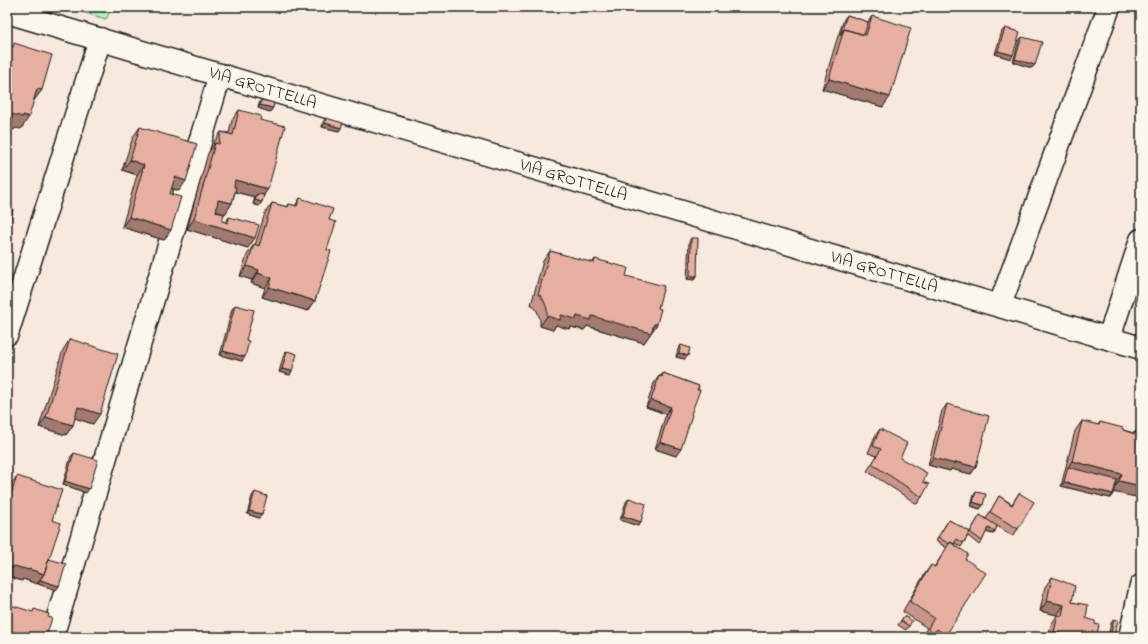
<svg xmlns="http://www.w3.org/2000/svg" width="1148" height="644" font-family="'Indie Flower',sans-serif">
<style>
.green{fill:#adf1bb;stroke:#64866c}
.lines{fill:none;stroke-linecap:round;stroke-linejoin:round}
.minor-casing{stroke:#1c1c1c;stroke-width:25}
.minor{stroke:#fbf7ec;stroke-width:22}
.wall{fill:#c79689;stroke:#1c1c1c}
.shaded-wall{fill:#a27a6f;stroke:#1c1c1c}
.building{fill:#e7af9f;stroke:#1c1c1c}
.labels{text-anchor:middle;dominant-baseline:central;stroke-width:3;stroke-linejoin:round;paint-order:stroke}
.street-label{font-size:17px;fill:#1c1c1c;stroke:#fbf7ec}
</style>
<rect width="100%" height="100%" fill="#f7e9dd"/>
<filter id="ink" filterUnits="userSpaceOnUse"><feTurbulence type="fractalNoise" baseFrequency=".025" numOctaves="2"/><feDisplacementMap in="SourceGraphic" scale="8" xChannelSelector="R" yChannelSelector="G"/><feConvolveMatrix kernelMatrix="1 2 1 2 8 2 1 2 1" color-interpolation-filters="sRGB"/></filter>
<g filter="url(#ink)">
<!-- green -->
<path class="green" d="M64,7H113L106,19Z"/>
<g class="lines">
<defs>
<g id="minor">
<path id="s1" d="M7,12L1141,348"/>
<path d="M1000,305L1109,7"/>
<path d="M7,334L100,39"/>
<path d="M1109,338L1141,240"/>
<path d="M52,637L220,75"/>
<path d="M1130,637L1141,586"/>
</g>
</defs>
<!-- minor casing -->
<use href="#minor" class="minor-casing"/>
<!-- minor -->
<use href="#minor" class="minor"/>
</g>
<!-- wall -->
<path class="wall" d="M847,15L868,22L872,16L883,107L822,89L837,39L844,19Z
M1005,28L1011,59L995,54L1002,31Z
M1022,37L1032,68L1013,62L1019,40Z
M261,100L270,112L258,108L259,104Z
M239,110L260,120L264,195L259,206L253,204L255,197L235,192L232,203L225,214L216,211V212L222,221L226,222L229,217L248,248L187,229L208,153L213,146L214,142L221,132L229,133L232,120Z
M326,118L341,128L339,131L322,127L323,122Z
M140,127L179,191L171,188L170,194L164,240L122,227L137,175L122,170L133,137Z
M300,198L329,220L327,250L315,301L308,311L262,297L265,288L251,283L252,280L240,276L247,255L254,244L255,245L265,213L272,203L287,207L289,204L295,206Z
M691,238L697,276L694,280L687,279L689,242Z
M550,251L592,263L595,259L626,276L658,308L657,324L644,343L587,326L584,330L571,327L569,329L556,325L553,330L540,326V319L537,311L533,305H531L543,261Z
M235,305L246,340L242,361L220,355L232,309Z
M70,339L93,424L75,418L73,425L66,435L39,427L63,350Z
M681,345L688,356L685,359L676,357L678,349Z
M287,351L290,375L279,372L284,354Z
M663,373L699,386L676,456L655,449L666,414L646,407L654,383L659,376H661Z
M947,404L976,467L971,474L951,469L950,471L928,465L942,411Z
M1082,421L1098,425L1100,422L1123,430L1134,433L1136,431L1141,432V498L1114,492L1110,498L1061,486L1075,431Z
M880,429L900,458L923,482L922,497L917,504L867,471L877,456L868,453L875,436Z
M74,453L86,493L63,484L71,456Z
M17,476L52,520L49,559L59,586L56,590L38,584V583L37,584L23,579L22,581L7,576V577V495L10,486Z
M255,492L262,514L259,518L247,514L252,496Z
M976,492L983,505L980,509L971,506L974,495Z
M1019,493L1018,529L1013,536L997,526L995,531L993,534L986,532L982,541L979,545L968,536L961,547L955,543L954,545L965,559L945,637H922L927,628L905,613L903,612L904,609L924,575L931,565L934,567L947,548L936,541L946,524L949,520L970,532L980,515L986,519L999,496L1012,504Z
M629,498L641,522L638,526L620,520L626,502Z
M1052,577L1086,618L1095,624L1097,634L1094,637H1048L1051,625L1056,617L1057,615L1040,611L1045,587Z
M904,616L909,626L906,630L898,625Z
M1114,619V637H1108L1111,623Z"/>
<!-- shaded-wall -->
<path class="shaded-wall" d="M998,51L1013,55L1011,59L995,54Z
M1015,59L1035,65L1032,68L1013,62Z
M829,79L890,97L883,107L822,89Z
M37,89L42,90L33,102Z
M260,105L273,108L270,112L258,108Z
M7,113L23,115L29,117L21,129L15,128L14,130L7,128Z
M325,123L341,128L339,131L322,127Z
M130,160L144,165L137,175L122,170Z
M175,177L186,181L179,191L168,187Z
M235,180L268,189L261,199L257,194L255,197L228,190Z
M218,200L232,203L225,214L211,210Z
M255,200L262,202L259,206L253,204Z
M129,217L171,230L164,240L122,227Z
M194,219L255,238L248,248L187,229Z
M247,266L259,270L252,280L240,276Z
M258,273L272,278L265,288L251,283Z
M690,276H697L694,280L687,279Z
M269,287L315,301L308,311L262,297Z
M561,315L577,316H592L657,324L644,343L587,326L584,330L571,327L569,329L556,325L553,330L540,326L547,316Z
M223,351L245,357L242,361L220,355Z
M679,353L688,356L685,359L676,357Z
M282,369L292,371L290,375L279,372Z
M651,400L671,407L666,414L646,407Z
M78,407L100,414L93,424L71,417Z
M46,417L73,425L66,435L39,427Z
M660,442L681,449L676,456L655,449Z
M933,458L956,462L976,467L971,474L951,469L950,471L928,465Z
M1072,461L1122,474L1115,484L1068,467Z
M65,481L89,489L86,493L63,484Z
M1119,481L1141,486V498L1112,492Z
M1064,482L1113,494L1110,498L1061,486Z
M973,502L983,505L980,509L971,506Z
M249,511L262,514L259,518L247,514Z
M623,516L641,522L638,526L620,520Z
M988,528L995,531L993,534L985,532Z
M7,566H14L29,569L44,574L37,584L23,579L22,581L7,576V577Z
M40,580L59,586L56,590L38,584Z
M1047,601L1064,605L1057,615L1040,611Z
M935,632L932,637H928L931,633Z
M946,632H948L945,637H941Z
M1054,632L1062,634L1060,637H1051Z
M1093,633L1097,634L1094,637H1090Z"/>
<!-- building -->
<path class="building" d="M847,15L868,22L864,35L844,29L840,35Z
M872,16L911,28L890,97L829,79L844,29L866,35Z
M1005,28L1020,32L1013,55L998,51Z
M1022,37L1042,42L1035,65L1015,59Z
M14,43L52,55L42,90L37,89L29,117L23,115V117L7,113V45L13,47Z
M261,100L274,103L273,108L260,105Z
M239,110L261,116L260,120L285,126L268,189L235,180L234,187H236L232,203L218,200L216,212L224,214L222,221L228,223L229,217L259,225L255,238L194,219L215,143L219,144L221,132L233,135Z
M326,118L343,123L341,128L325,123Z
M140,127L197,144L186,181L175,177L170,194L181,197L171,230L129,217L144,165L130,160Z
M257,194L264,195L262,202L255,200Z
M300,198L333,209L329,220L336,222L327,250L331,251L315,301L269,287L272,278L258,273L259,270L247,266L254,244L259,246L272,203L288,207L289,204L297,206Z
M7,205H8V208L13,209L7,236Z
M691,238H698L697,276H690Z
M550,251L594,263L595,259L628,268L626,276L664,286L658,308L661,309L657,324H654L651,333L592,316L591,320L577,316L576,319L561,315L560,320L547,316V309L544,301L540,295H538Z
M235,305L254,310L246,340L249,341L245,357L223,351Z
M70,339L118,354L100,414L78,407L73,425L46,417Z
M681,345L690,348L688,356L679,353Z
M287,351L297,354L292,371L282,369Z
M663,373L699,386L697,390H700L691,414L692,415L681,449L660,442L671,407L651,400L659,376L662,377Z
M947,404L989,416L976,467L956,462L955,464L933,458Z
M1082,421L1099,425L1100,422L1123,428V430L1135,434L1136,431L1141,432V486L1119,481L1122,474L1072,461Z
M880,429L907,443L900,458L927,473L923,482L929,484L922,497L872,464L881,449L873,446Z
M74,453L98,460L89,489L65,481Z
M1068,467L1117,480L1113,494L1064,482Z
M17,476L62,490L52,520L61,523L44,574L29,569V570L14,566L13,568L7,566V507Z
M255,492L267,496L262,514L249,511Z
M976,492L986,494L983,505L973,502Z
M1019,493L1034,502L1018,529L990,512L999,496L1012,505Z
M629,498L646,504L641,522L623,516Z
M980,515L997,526L995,531L988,528L982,541L970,532Z
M949,520L970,532L963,543L957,539L954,544L951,542L949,544L938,537Z
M950,542L968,554L965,559L986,573L948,632H946L944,634L937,629L935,632L931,633L928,628L934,618L912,603L910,602L911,599L931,565L935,567Z
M49,559L66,564L59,586L40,580L44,574Z
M1052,577L1075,586L1072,602L1088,605L1086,618L1095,621V624L1099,625L1097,634L1093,633L1092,637H1061L1062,634L1054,632L1058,615L1062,616L1064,605L1047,601Z
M7,604L33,612L34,609L49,614L48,617L52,618L46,637H7Z
M904,616L912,621L909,626L901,621Z
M1114,619L1118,620L1114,637H1110Z"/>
</g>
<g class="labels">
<!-- street labels -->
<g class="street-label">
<text stroke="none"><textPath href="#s1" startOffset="267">VIA GROTTELLA</textPath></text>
<text stroke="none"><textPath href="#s1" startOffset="591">VIA GROTTELLA</textPath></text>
<text stroke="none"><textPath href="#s1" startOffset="915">VIA GROTTELLA</textPath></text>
</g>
</g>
<!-- margin -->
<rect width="1148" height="644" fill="none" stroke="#fbf7ec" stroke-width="24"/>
<rect x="12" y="12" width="1124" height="620" fill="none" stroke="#1c1c1c" stroke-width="1.5" filter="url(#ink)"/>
</svg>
